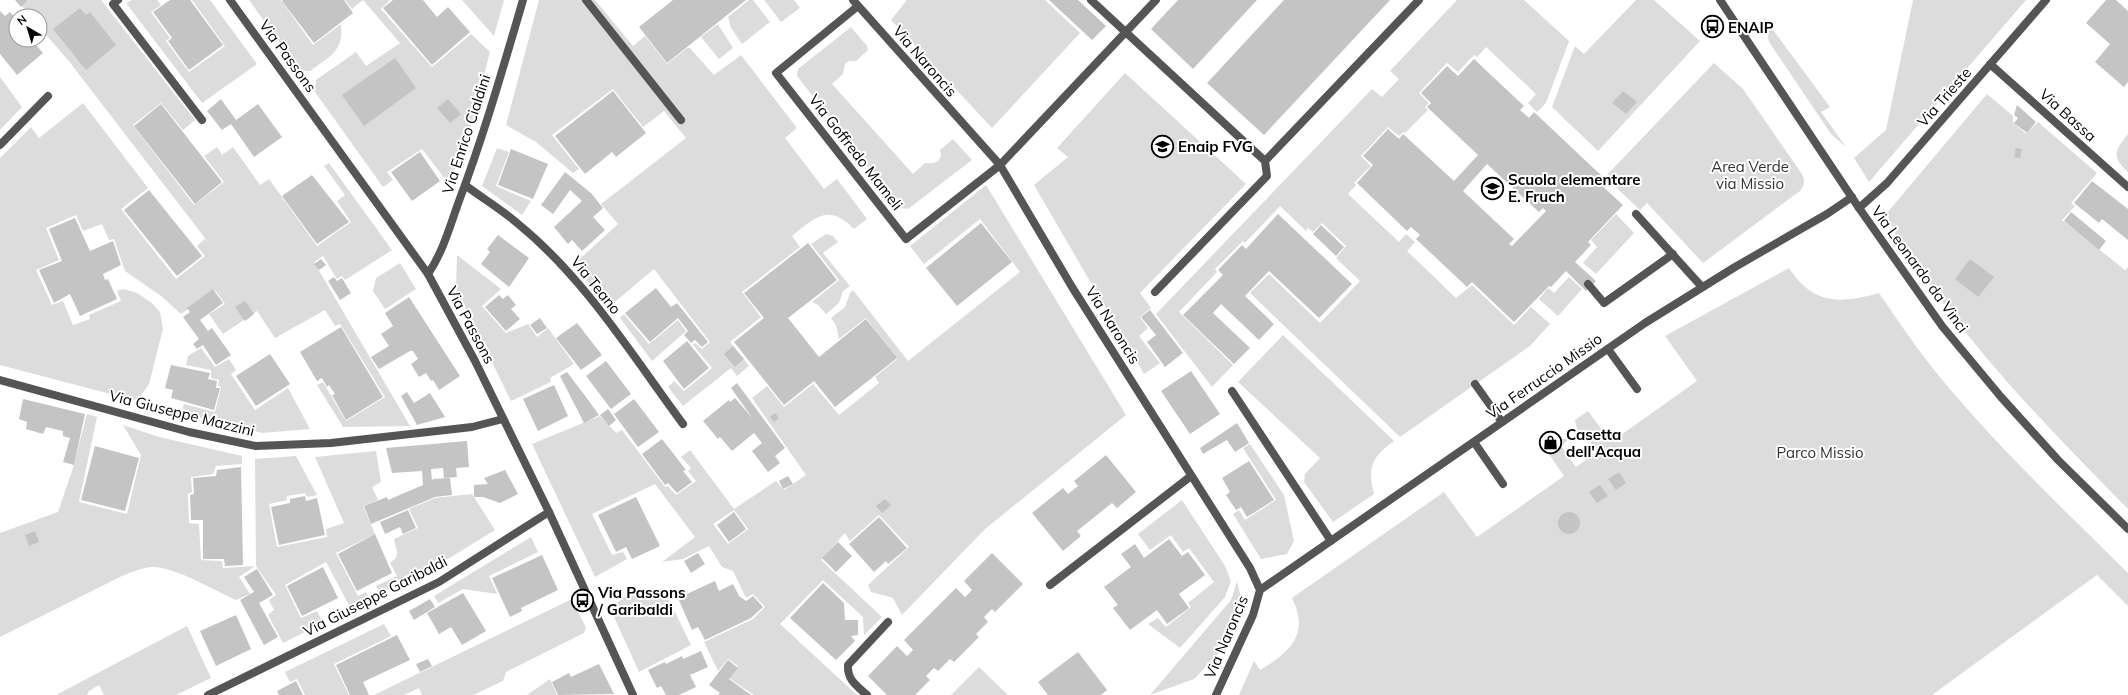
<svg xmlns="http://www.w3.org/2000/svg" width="2128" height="695" font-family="Mulish,sans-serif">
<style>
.green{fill:#dcdcdc;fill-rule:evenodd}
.building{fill:#c4c4c4;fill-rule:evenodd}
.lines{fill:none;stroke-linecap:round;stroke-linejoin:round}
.service{stroke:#555;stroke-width:8}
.minor{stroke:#555;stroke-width:8}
.tertiary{stroke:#555;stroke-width:8}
.labels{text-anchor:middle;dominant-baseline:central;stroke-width:4;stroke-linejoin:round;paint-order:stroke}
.poi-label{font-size:15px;font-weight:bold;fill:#000;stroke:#fff;text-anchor:start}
.street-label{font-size:15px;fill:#000;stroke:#fff}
.park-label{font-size:15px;fill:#333;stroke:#fff}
</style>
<rect width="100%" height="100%" fill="#fff"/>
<!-- green -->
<path class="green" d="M17,0H101L195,120L183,130L161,103L133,125L194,205L224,182L204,156L217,147L222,155L233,147L260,185L269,179L317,246L351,222L337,201L345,195L324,166L329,163L392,250L345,280L342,276L337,279L323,256L314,262L410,426L343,427L317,385L323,382L346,421L385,397L340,324L335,326L325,310L275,338L257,311L223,334L209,314L225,304L215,290L181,314L161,296L125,271L114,239L109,240L102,224L83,231L76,215L46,228L59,260L36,270L52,305L63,301L73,325L90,319L89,315L121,301L117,291L123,289L137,293L152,303L160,312L163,329L149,384L137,401L0,365V158L31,127L39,138L83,103L148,188L121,209L176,279L205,256L197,246L205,239L208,242L68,60L40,28V16H30Z
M132,0H157L161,5L151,12L170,38L166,41L189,72L225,46L192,0H210L257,64L202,103L126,3Z
M249,0H281L313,45L341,24C344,52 330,56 310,71H300Z
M345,0H390L381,9L432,67L471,34L490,52L471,126L449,184L422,149L387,172L393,180L383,187L315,92L316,80L356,52L366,66L400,43L363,0L352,9Z
M462,0H504L494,36Z
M539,0H595L633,46L645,36L667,64L687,48H690L714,75L741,55L797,128L785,138L824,189L837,179L867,219L854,229C828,203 816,217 792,236L800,247L742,292L761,317L730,342L749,366L737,376L731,368L683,406L668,387L674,381L684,391L712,368L693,345L695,343L702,349L710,342L654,269L610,306L573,265L618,224L601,204L686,138L664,111L643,127L613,89L552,135L579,169L573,173L536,142L506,125Z
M749,0H753L770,22L742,44L731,28L728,17Z
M764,0H794L800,8L781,22Z
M907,0H1045L1080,33L992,128L891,20Z
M1457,0H1524L1569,41L1546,103L1537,112L1528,103L1536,94L1486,47L1477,57L1474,55L1458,72L1447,63L1419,93L1429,103L1425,107L1428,110L1405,133L1403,132L1399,136L1388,127L1361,156L1371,166L1354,183L1356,185L1348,194L1399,242L1406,234L1415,242L1407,251L1456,298L1472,285L1514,325L1531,307L1550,324L1530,346L1400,437L1250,293L1269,274L1320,323L1360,281L1336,258L1346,246L1322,223L1313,232L1308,228L1306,231L1280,206L1245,243L1243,241L1215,269L1217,272L1179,312L1233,365L1212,387L1156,314L1372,89L1382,97L1399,79L1390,71Z
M1636,0H1654L1700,41L1598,151L1552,107L1575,46L1584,54Z
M1751,0L1830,107L1821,112L1846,147L1831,134L1769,42L1764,18Z
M1913,0H2026L1869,182L1854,158L1886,130Z
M718,24L733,48L719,59L701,37Z
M851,27L867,46L868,50L856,61H849L845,64L843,74L832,84L913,174L925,163C933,164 939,163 941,155L940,150L953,139L972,160L908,209L900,208L797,76L798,69Z
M1714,63L1743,89L1802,174C1805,181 1805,185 1800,191L1703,263L1647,203L1640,210L1605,177Z
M1125,73L1246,184L1140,293L1151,308L1140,317L1148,328L1139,336L1160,363L1144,374L1034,185L1068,157L1057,148Z
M0,77L22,107L0,130Z
M1987,94L2013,116V122L2026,134L2038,122L2097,173L2071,203L2075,206L2062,220L2125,270L2128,267V509C2056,436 1984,363 1925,278C1911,257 1894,238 1887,213Z
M2128,134V172C2111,157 2115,150 2128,134Z
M497,148L509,152L496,186L531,201L522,215L482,186Z
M986,185L1126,415L985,529L902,615L893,598L871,592L868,585L909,547L879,515L850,541L845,533L821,560L882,617L864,635L863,617L823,580L780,624L857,695H754L729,678L738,666L728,659L718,671L704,642L753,619L765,607L753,594L746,598L733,571L722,567L709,546L683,559L662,562L695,537L655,484L592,514L612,555L623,552L627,559L595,577L532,444L600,416L616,433L622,430L665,487L668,486L676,495L696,481L688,471L691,468L681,457L690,450L734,509L776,481L784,490L806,475L752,398L767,386L784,407L813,384L839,415L879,383L875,377L897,359L866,318L839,339L836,325L831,318L845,307L850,293L853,290L908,361L1020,272L980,219L924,264L910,246ZM734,510L748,529L728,544L713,524Z
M1616,214L1634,233L1596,274L1583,263L1597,247L1591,240Z
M826,234L833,236L838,242L823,253L850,286L843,291L839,303L826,314L818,305L812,302L839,280L811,244Z
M457,255L501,289L482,306L506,333L528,324L537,337L548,328L574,364L550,378L551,382L511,401L456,288Z
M400,263L416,289L385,309L373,291L376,278Z
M1789,268C1813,305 1840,304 1879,293C1901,325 1923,358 1949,388C2004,453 2067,513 2128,573V606L2097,575L1932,695H1239L1254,661L1260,670C1290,652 1310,635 1292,598L1444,492L1477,537L1564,476L1542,444L1554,435L1559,439H1569L1561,446L1576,467L1597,452L1583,431L1574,436L1577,429L1575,420L1588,411L1611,442L1697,381L1665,336Z
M1569,277L1582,289L1558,316L1539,299L1548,288L1554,293Z
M624,314L649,344L678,320L686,331L652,361L620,318Z
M1283,335L1394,441C1372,457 1367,467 1374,494L1333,522L1304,482L1305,474L1320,458L1238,382Z
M201,348L215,367L229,359L236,370L231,374L255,410L288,388L310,429L262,433L181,413L184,404L215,412L221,387L218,386L219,380L211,378V370L186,365L188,356Z
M87,414L97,417L79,502L127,514L141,455L123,425L159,437L242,456V464L216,466L213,474L191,477L192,492L188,494L189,523L199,524L201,560L222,561L223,568L255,566L239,577L250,594L236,600C216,591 173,566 152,567C141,568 132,572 122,576L0,637V533L58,512L73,468Z
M1250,444L1284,495L1294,541L1287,554L1261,559L1233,514L1239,510L1245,520L1276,500L1243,448Z
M376,451L381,482L372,487L378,500L363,506L375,534L336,553L358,596L366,592L370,600L351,609L326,562L285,585L301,618L317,611L323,623L283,643L268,615L274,610L269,600L276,595L256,566L255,459L296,456L317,495L307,497L305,493L287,496V500L269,504L277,547L327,537L326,529L344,523L315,457Z
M472,494L495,530L433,568L381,594L376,586L397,576L390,563L396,558L397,552L394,539L418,528L409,509L435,498Z
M1182,500L1225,566L1231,581L1225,597L1180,648L1148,624L1158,618L1166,627L1191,607L1188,603L1214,582L1189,548L1183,552L1171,535L1150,550L1138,534Z
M531,537L538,552L489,576L497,594L463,589L438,603L434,596Z
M1237,581L1241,598L1240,607L1224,648L1194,679L1150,695L1231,600Z
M651,589L663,592L668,598L691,645L639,672L610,608L626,596Z
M572,599L586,628L584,633L506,672L503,681L473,695H422L419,688L404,695H374Z
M384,624L391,636L334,664L349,695H305L297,679L290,682L285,672Z
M187,626L211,678L176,695H104L99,685L89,691L87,695H56Z
M979,667L1008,695H951Z
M550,679L557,695H527Z"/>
<!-- building -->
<path class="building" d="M15,0H26L27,1L21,7Z
M170,0H190L223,45L189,70L168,41L172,38L153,12Z
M283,0H344L353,13L314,43L282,1Z
M393,0H423L437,17L448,7L470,32L432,65L383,8Z
M673,0H746L667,63L639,27Z
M1049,0H1078L1106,26L1092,40Z
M1178,0H1257L1193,69L1151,29Z
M1284,0H1390L1264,135L1207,83Z
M2106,0H2116L2128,11V82L2124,87L2095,62L2110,44L2086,23Z
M80,8L86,15L90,12L116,45L86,70L53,29Z
M0,11L5,16L10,12L16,19V40H32L43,53L17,75L0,54Z
M395,58L416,88L364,126L342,95Z
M1474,59L1524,106L1520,110L1529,118L1534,112L1604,178L1599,183L1623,205L1588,242L1591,245L1575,262L1596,281L1586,291L1566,271L1551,287L1549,286L1514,322L1472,282L1467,287L1416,239L1420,235L1411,227L1407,231L1357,183L1373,165L1363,156L1388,129L1399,139L1403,134L1454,181L1478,155L1427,107L1431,103L1421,93L1447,66L1458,76ZM1487,164L1539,212L1543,208L1546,211L1512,246L1509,244L1514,239L1463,191Z
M613,91L646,133L616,157L612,152L585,174L555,136Z
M1623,91L1637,102L1626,114L1612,103Z
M221,99L236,120L258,104L282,137L254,157L231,124L222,130L207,111Z
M448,99L461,114L450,123L437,108Z
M161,104L222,182L195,204L134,126Z
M2017,105L2036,122L2027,133L2014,123L2018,118L2014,115Z
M2016,148L2022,149L2020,158L2014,157Z
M511,149L548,164L533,199L498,185Z
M420,152L440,181L412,201L391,172Z
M565,172L591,193L603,208L593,217L605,230L582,251L572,240L568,244L554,227L582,201L570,190L553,214L541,205Z
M312,175L349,222L317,244L282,196Z
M2092,181L2128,209V240L2102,219L2099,223L2074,203Z
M149,190L202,256L177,276L124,210Z
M2071,212L2106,241L2099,250L2064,221Z
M1278,214L1352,284L1319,318L1269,271L1245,296L1274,324L1259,340L1221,304L1213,313L1250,348L1234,364L1183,315L1223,275L1218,270L1242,245L1246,249Z
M75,218L90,251L113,241L121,265L103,274L105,280L108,279L117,299L80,316L70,294L54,303L39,270L62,261L49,229Z
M981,223L1012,262L957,306L926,268Z
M1321,225L1344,247L1336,256L1313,234Z
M498,235L529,258L509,287L481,264L490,252L487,249Z
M808,243L837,280L788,318L819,357L866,319L897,358L835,407L814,381L784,405L734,342L764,318L744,293Z
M321,259L326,265L319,270L314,264Z
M1970,259L1994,277L1978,297L1955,279Z
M334,277L337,281L342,278L351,293L340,300L328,281Z
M656,288L671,307L677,303L708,342L702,347L695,340L691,343L684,335L688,331L678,318L650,342L625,313Z
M213,289L223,303L200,320L208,331L212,328L231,355L216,365L203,345L197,349L193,344L199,339L183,317L190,312L187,308Z
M499,295L503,299L508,295L516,305L511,309L520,319L506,331L485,307Z
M409,297L460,376L439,390L433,380L431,381L426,373L419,377L411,364L418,359L413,351H410L379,369L371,357L389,346L381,334L393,326L385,313Z
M245,301L254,314L245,321L235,307Z
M1150,310L1183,353L1165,367L1147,342L1156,335L1141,317Z
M540,318L547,328L537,334L530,325Z
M577,323L602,355L581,370L556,338Z
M341,327L383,397L346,420L332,395L335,394L329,385L327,387L322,378L317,381L300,352Z
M687,341L709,368L684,389L663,361Z
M733,346L744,359L735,367L724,354Z
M270,354L290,384L256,406L236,376Z
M606,361L631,394L611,409L586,376Z
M171,365L210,373L208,379L217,381L216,388H220L214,410L171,398L173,390L165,388Z
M1191,371L1220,414L1190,434L1161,391Z
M567,372L583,393L599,415L584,423L560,376Z
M737,383L785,448L775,456L780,463L768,472L752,451L762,443L754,433L732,451L720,437L718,439L703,421L729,400L730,402L735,398L753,419L731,388Z
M554,385L568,416L538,431L523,399Z
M407,392L414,403L430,393L445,417L417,425L401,396Z
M23,399L85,414L74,465L63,462L70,438L63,436V431L46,427L43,434L26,429L27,422L19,419Z
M634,399L659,432L638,447L614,414Z
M608,409L616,420L609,426L600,415Z
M775,413L779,418L774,422L770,417Z
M1237,423L1249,443L1235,452L1227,440L1203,454L1200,448Z
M1554,437L1559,445L1550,451L1545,444Z
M662,439L686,470L683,471L692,482L677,493L668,483L665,485L642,454Z
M467,441L469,467L456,468L457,477L444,478L443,468L431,469L432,481L433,479L450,478L452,495L435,497L371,524L364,506L387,497L388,500L423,485L422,471L392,473L386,448Z
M95,446L139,458L125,511L81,500Z
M1106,455L1136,492L1117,508L1112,503L1077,531L1081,536L1063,551L1032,513L1063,488L1068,494L1078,486L1074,481Z
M1249,461L1274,500L1247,517L1241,507L1236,510L1226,495L1230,492L1222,478Z
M241,467L243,565L225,566L224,559H203V520H191L190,495L194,494L193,478L216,476L217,470Z
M505,470L518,494L500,503L483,497H474V485L488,484L484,478Z
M1619,472L1626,483L1616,490L1608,479Z
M788,476L793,484L783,489L779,481Z
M1600,485L1608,496L1597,503L1589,492Z
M305,496L306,501L317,498L325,535L279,545L271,507L290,503V499Z
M636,497L660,546L632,559L626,547L616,552L598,515Z
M885,499L891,505L882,513L876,506Z
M408,510L416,528L403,534L400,527L385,534L380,522Z
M734,512L746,529L729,542L717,525Z
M1558 523a11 11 0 1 1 22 0a11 11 0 1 1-22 0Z
M879,517L907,548L888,564L886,561L874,572L849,544Z
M35,531L39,542L29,546L25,535Z
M375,534L392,573L357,591L338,554Z
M1169,539L1182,556L1188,552L1205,575L1179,594L1189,608L1167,624L1157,610L1130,630L1113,608L1118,605L1104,587L1131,567L1121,554L1135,544L1144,558Z
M838,542L852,556L836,572L822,558Z
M698,553L705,564L691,573L684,561Z
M992,553L1023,584L995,612L992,609L984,617L988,622L976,634L979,637L954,662L950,659L938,671L934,668L926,676L930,680L915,695H887L868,676L897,646L907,656L913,650L904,640L956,588L965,597L972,590L964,581Z
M542,555L558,590L521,608L522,611L510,617L492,578Z
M323,567L338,598L302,616L287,586Z
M257,569L273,595L259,603L278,637L264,645L240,600L254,592L244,577Z
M715,581L719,591L733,584L739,596L746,601L753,596L763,607L751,618L705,640L698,627L692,630L678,598Z
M823,583L844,603L845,620H858V635L851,636L855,641L836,660L790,618Z
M463,593L486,631L462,645L451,627L439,634L427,613Z
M430,599L435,607L414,620L409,611Z
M236,615L251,649L216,666L200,631Z
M397,635L410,660L363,682L369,695H350L336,665Z
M701,651L708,667L690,675L696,687L679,695H666L661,686L657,688L648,670L665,662L666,664L682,656L683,659Z
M1078,652L1107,690L1101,695H1048L1038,682Z
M428,659L432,666L420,672L416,664Z
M728,660L738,668L729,679L751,695H718L720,693L709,685Z
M599,664L614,694L558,695L552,682L569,673L571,677Z
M296,681L303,695H279L277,691Z"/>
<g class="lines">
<!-- service -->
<path class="service" d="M118,0L113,4L202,120
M586,0L681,120
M1091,0L1265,161
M1000,165L1156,0
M1636,214L1702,287
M1588,284L1604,303L1673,254
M1155,292L1267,176L1265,161L1419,0
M1608,349L1637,389
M1475,384L1502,422
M1232,391L1331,541
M1474,442L1503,484
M1050,585L1191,476
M867,695C857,686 847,680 848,665L888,622"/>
<!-- minor -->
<path class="minor" d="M853,0L1000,165L1072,287L1250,568L1260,590L1253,615L1216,695
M858,6L776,73L906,239L1000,165
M1990,64L2128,187
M0,145L48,96
M465,185C482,198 501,209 517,223C584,277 632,355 683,424
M1859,208L1887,183L2046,0
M428,274C443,252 450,226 459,201C484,135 503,68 523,0
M0,380L189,432L256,446L331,443L472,427L503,419
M1260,590L1645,323L1735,267L1827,214L1852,197
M208,695L439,582L549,512"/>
<!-- tertiary -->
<path class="tertiary" d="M230,0L428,274L475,361L549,512L633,695
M1720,0L1859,208L1942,326L2001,397L2058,460L2128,529"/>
</g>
<!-- icons -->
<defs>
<symbol id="bus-ring" viewBox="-11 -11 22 22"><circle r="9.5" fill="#fff" stroke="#000" stroke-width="1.5"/><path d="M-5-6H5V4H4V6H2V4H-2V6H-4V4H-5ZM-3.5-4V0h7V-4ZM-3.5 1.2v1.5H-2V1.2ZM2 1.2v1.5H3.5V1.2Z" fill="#000"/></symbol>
<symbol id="school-ring" viewBox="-11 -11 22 22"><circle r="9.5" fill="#fff" stroke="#000" stroke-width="1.5"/><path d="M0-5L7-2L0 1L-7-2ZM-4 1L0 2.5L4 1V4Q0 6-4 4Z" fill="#000"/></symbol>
<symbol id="shop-ring" viewBox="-11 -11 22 22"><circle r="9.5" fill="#fff" stroke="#000" stroke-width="1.5"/><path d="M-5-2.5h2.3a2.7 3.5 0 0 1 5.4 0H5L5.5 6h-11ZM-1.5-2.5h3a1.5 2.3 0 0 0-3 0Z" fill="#000"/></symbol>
</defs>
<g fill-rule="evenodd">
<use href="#bus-ring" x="1700" y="14" width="25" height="25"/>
<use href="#school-ring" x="1150" y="134" width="25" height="25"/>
<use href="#school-ring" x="1480" y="176" width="25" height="25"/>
<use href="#shop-ring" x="1538" y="430" width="25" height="25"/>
<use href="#bus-ring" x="570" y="588" width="25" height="25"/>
</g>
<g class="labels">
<!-- poi labels -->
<g class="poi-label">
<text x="1728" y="27">ENAIP</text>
<text x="1178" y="146">Enaip FVG</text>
<text x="1508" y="179">Scuola elementare<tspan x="1508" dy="17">E. Fruch</tspan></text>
<text x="1566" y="434">Casetta<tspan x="1566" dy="17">dell'Acqua</tspan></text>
<text x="598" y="592">Via Passons<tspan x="598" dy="17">/ Garibaldi</tspan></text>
</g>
<!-- street labels -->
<g class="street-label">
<text transform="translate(288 56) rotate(54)">Via Passons</text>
<text transform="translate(925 61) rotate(49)">Via Naroncis</text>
<text transform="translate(1944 97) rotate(-49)">Via Trieste</text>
<text transform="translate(2068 115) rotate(42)">Via Bassa</text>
<text transform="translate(466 134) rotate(-72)">Via Enrico Cialdini</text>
<text transform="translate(856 152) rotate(52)">Via Goffredo Mameli</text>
<text transform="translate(1920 269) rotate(54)">Via Leonardo da Vinci</text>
<text transform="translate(596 285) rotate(51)">Via Teano</text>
<text transform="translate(471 325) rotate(62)">Via Passons</text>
<text transform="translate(1113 325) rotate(58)">Via Naroncis</text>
<text transform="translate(1544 376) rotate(-35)">Via Ferruccio Missio</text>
<text transform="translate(182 413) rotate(14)">Via Giuseppe Mazzini</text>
<text transform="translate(375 596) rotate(-27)">Via Giuseppe Garibaldi</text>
<text transform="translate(1226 637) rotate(-67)">Via Naroncis</text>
</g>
<!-- park labels -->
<g class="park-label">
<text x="1750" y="166">Area Verde<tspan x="1750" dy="17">via Missio</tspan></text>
<text x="1820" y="452">Parco Missio</text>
</g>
</g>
<!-- north arrow -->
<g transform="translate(28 28) rotate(322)"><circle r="19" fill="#ffffff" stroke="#999999"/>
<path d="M0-3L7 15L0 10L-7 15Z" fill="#000000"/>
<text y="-6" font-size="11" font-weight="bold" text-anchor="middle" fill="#000000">N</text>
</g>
</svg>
